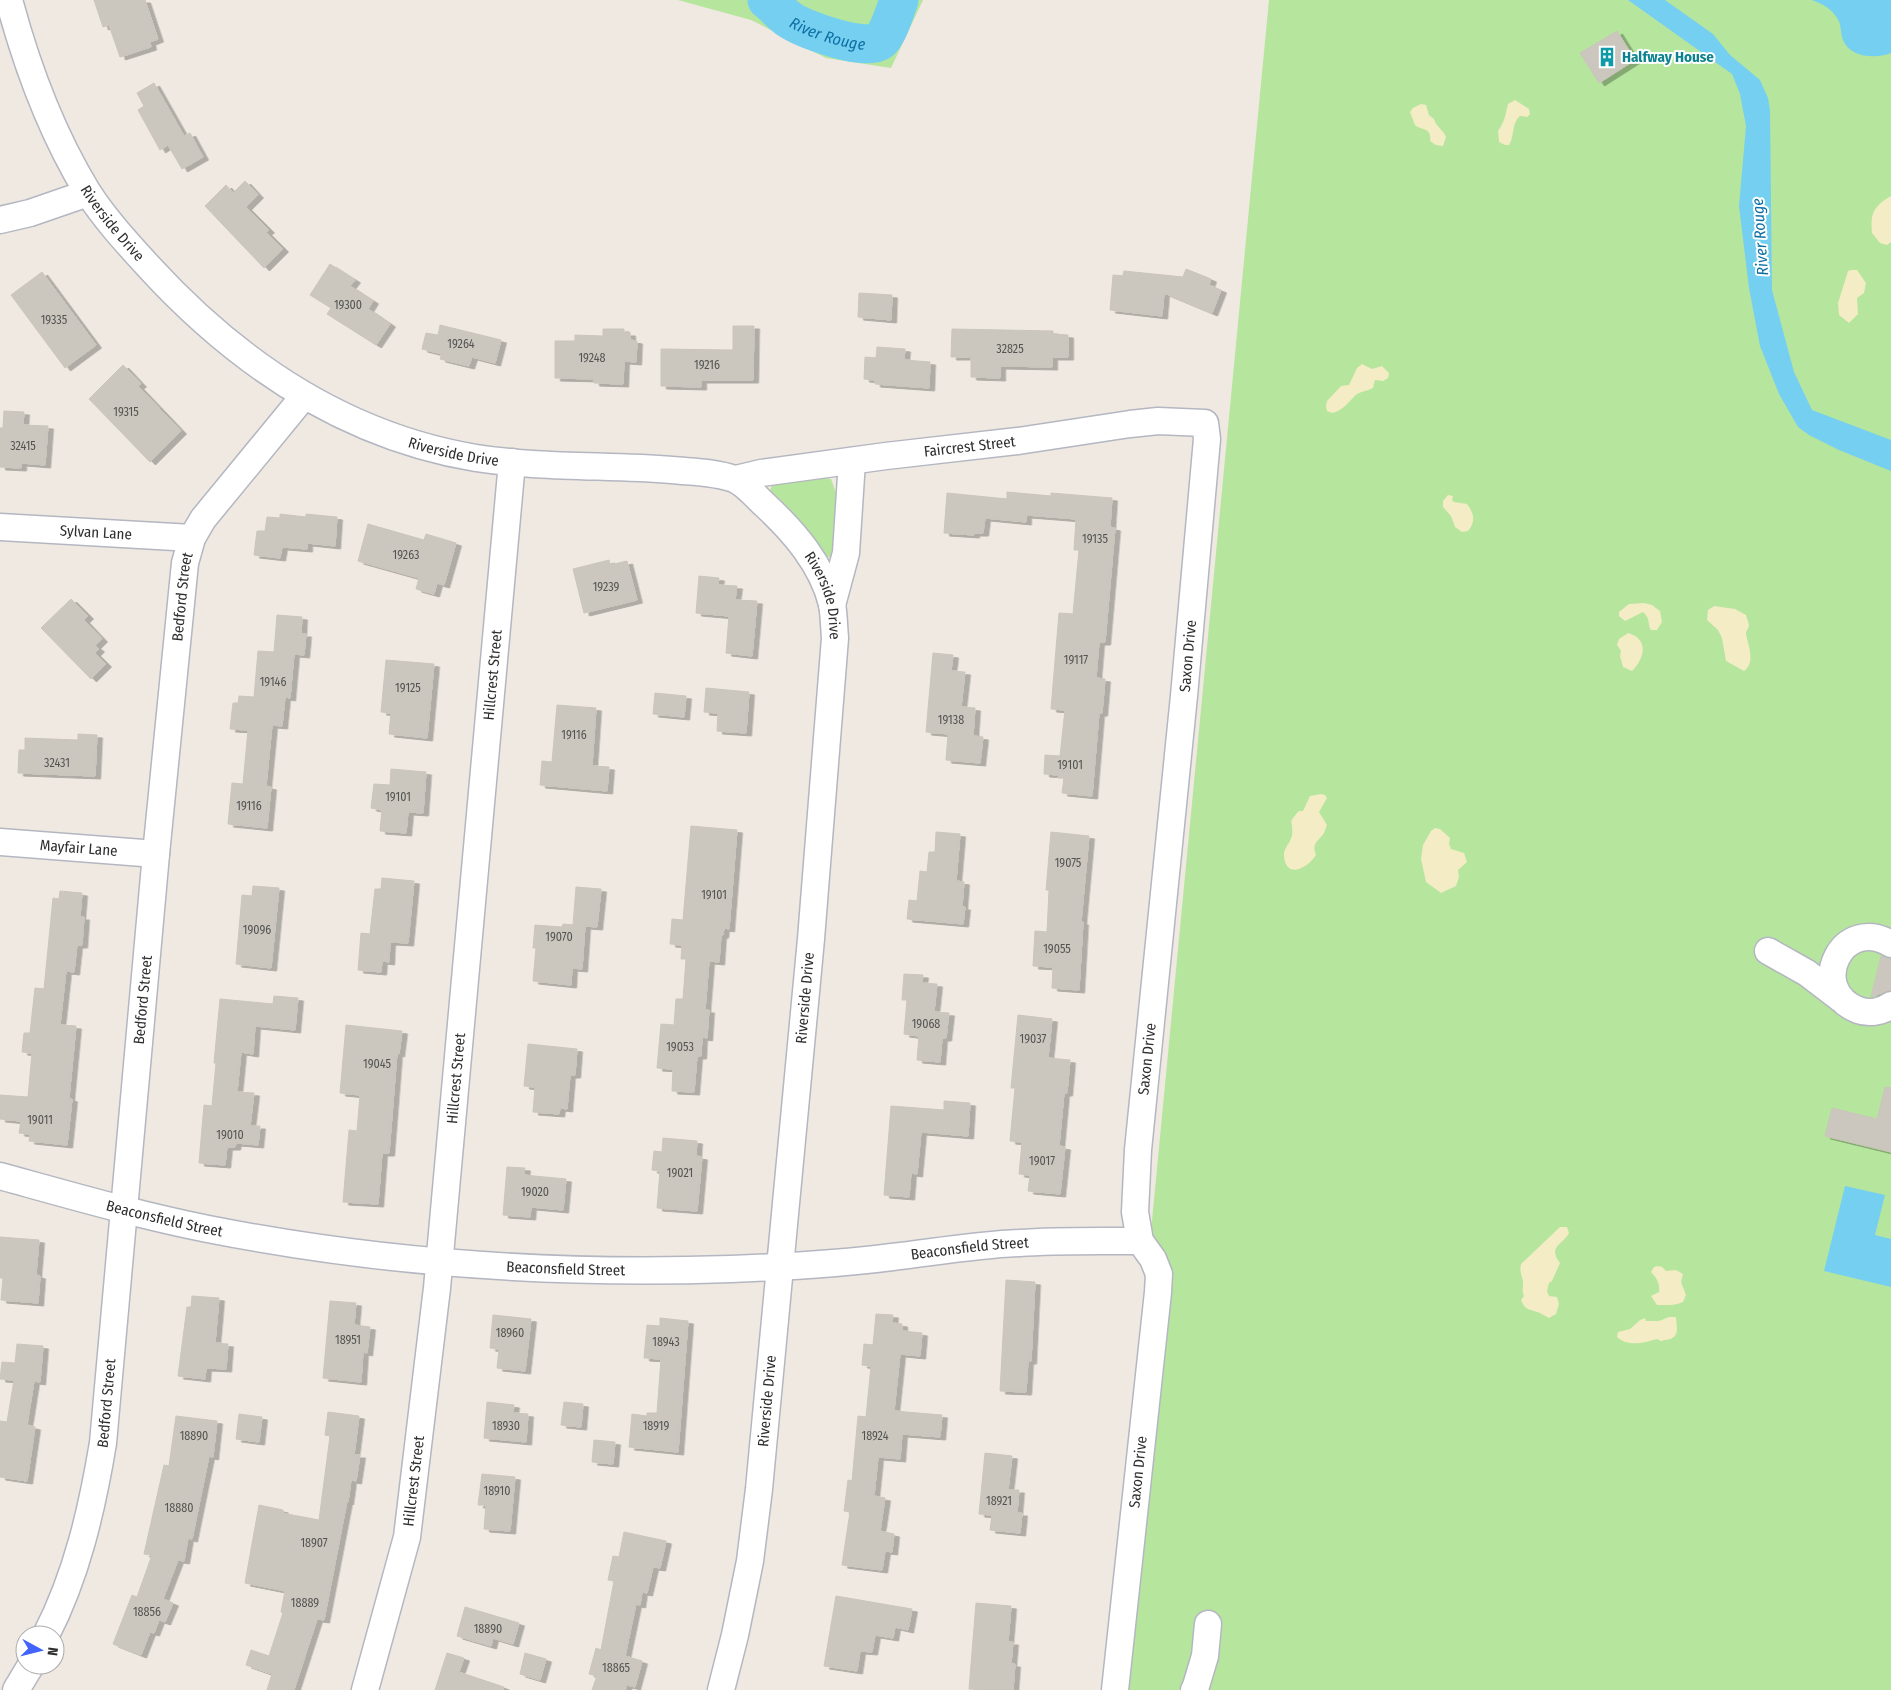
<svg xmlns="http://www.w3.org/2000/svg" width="1891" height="1690" font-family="'Fira Sans Condensed',sans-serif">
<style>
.green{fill:#b6e59e}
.sand{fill:#f3ecc5}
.water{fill:#75cff0}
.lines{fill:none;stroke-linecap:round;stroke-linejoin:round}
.river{stroke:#75cff0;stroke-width:39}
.building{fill:#cbc7bf;stroke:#cbc5ba;filter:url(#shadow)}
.minor-casing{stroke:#b4b7c1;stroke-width:29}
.minor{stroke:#fff;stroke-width:26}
.labels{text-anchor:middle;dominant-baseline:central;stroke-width:4;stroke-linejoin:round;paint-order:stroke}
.number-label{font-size:12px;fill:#555452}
.culture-label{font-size:15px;font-weight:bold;fill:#0d838f;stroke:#fff;text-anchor:start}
.street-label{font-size:15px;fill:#2e2e2e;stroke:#fff}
.water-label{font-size:16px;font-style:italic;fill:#0d6fa3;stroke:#fff}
</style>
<defs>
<filter id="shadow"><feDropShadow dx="5.5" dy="3" stdDeviation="0" flood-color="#0004"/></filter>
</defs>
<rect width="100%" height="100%" fill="#efe9e1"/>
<!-- green -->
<path class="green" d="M678,0H923L891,68L826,58L751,20Z
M1269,0H1891V1690H1107Z
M806,476L831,479L837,496L834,558L824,556L769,493L772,485Z"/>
<!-- sand -->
<path class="sand" d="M1515,100L1529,109L1530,114L1527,117L1520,116C1511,124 1515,136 1509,145H1505L1499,142L1498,131C1505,121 1505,116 1508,104Z
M1421,104L1426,105L1429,115L1434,119C1436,127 1443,129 1446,137L1443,146L1436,145L1430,141C1432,127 1422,131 1415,125L1410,112L1413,108Z
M1891,196V242L1887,245L1880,243L1872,233C1870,213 1874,206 1891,196Z
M1851,270H1857L1866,283L1864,293L1857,298L1858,314L1849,323L1839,315L1838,303L1848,271Z
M1362,364L1372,369L1382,366L1389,373L1388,378L1383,381L1375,380L1373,388C1368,391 1362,391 1357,394C1349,401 1343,411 1332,413L1327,411L1326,407L1327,401L1341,386L1349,385L1357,368Z
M1448,495L1453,496L1452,500L1454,502L1467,504C1474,513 1476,522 1468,531L1462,532L1455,527L1451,516L1443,507V501Z
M1644,603L1652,605L1660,611L1662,622L1657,630H1651C1647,624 1651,619 1643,612L1625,621L1619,616V612L1629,604Z
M1714,606L1735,609L1746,615C1747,619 1749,623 1749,626C1748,630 1746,630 1746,634C1748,645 1756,662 1744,671L1726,661L1722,638L1718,630L1707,620L1708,610Z
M1628,633C1649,639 1645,658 1632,671L1623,667L1620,656L1621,651L1617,645L1619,639Z
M1321,794L1325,795L1327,798L1319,812L1327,825C1326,827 1325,831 1324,833C1319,841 1311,843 1316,855C1308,868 1286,880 1284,856C1283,849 1291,842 1292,835C1294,820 1286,825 1299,811H1303L1310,796Z
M1435,828L1440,829L1450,838L1449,844L1451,849L1464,853L1467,862L1458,870L1459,877L1456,886L1441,893L1426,882L1421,859L1423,845L1431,831Z
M1560,1227H1567L1569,1233C1563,1245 1547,1246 1560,1263L1552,1281L1549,1283L1547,1291L1549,1296L1557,1297L1559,1304L1556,1314L1549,1318C1545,1316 1541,1313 1537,1312C1528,1309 1525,1310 1521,1300L1524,1296C1522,1291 1523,1289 1523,1284C1523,1276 1519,1274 1521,1264Z
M1658,1266L1662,1267L1666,1271L1676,1270L1683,1274L1681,1282L1686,1295L1683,1302C1675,1306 1666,1305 1657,1305L1651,1296L1659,1292C1660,1284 1657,1278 1651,1272L1654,1267Z
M1669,1317H1676C1677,1330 1680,1338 1665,1340C1659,1341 1663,1342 1657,1339C1644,1343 1628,1347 1617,1337L1618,1332L1630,1329L1640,1320L1645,1318L1646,1321H1659Z"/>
<!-- water -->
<path class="water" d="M1628,0H1665L1713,34L1730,55L1760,80L1768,98L1770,110L1772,290L1794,372L1812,410L1891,440V471L1839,450L1809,435L1798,427L1779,394L1760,346L1749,288L1739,206L1746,126L1740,94L1732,74Z
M1812,0H1891V53C1876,59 1850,58 1843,40C1840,33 1842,24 1837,18C1831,8 1822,4 1812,0Z
M1845,1186L1885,1195L1875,1235L1891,1239V1287L1824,1271Z"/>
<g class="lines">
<!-- river -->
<path class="river" id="s1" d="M767,0C775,6 782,15 790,20C804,30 871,54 882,39C889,31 895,11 899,0"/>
</g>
<!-- building -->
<path class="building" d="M94,0H145L158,39L150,42L151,47L120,57L109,25L103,27Z
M1617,31L1635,60L1599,83L1580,53Z
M154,83L184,136L190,133L203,157L182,169L168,145L160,150L138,110L144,106L137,93Z
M245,181L258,195L246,207L269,230L266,232L283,249L264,268L205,206L226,185L233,193Z
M330,264L355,280L350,286L373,301L368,309L390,324L376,345L327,314L331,308L310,295Z
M1186,269L1211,279L1209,285L1221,290L1212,313L1164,293L1162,316L1110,310L1113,275L1125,276L1123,275L1124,271L1183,277Z
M42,272L96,345L65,368L11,295Z
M859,293L892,295L891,320L858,317Z
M440,325L501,340L495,363L472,357L469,366L440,359L442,354L422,349L426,333L438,335Z
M733,326H754L753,380H701V387L661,386V349L733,350Z
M603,329H624V333H630V340L637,341L636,362L624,361L623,384L594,383V379L555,378V341H575V335L603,336Z
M952,329L1053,331V334L1068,335V357H1052V367L1000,366V378L971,377V357H951Z
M877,347L905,349L904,360L930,362L929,388L875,384V380L864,379L865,357L876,358Z
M123,365L141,384L138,386L181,431L150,462L89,399Z
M4,411L24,412L23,425L48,426L45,465L21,463V468L0,467V428H3Z
M1007,492L1051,496V493L1112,498L1110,527L1115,528L1105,642H1099L1096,678L1105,679L1102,713H1099L1092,796L1062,793L1064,778H1058L1059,775L1044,774L1045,755L1060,756L1065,710L1051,709L1059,613L1073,614L1079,550H1074L1076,519L1026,515V522L985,518L983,533H974V535L944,533L947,493L1007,499Z
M280,514L306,517V514L337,517L335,546L307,543V549L282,547L280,558L254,555L257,531H265L267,517L280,518Z
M368,524L424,540L426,534L456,543L444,585L437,583L434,594L416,589L419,578L358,561Z
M609,560L610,565L627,561L637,600L584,613L573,569Z
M699,576L719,578L718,585L737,586L735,600L757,601L752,656L726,653L729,616L696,613Z
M71,599L88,616L84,620L102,639L95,646L99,649L95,653L106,664L91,679L41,628Z
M277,615L302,617L301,634H306L304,655L294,654L290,698L285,697L282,726L272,725L266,786L271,787L267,828L228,824L232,783L243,784L248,730L230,729L233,703H238L239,696L254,697L258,651L274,652Z
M933,653L953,655L951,671L965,672L961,707L975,708L973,736L983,737L980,763L946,760L948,734L926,732Z
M386,660L434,664L427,738L389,734L391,713L381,712Z
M706,688L749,692L746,733L717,731L718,713L704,712Z
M655,693L686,696L684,717L653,714Z
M557,705L596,708L592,766L609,767L607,791L540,785L542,761L552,762Z
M78,734L97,735L95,776L18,773L19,750H25V738L78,740Z
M391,769L426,772L423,813L408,812L406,833L380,831L382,810L371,808L374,784L390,785Z
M691,826L737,830L729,929L724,928L723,935H721L719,962L709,961L705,1010H709L707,1038L702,1037L701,1056H697L694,1092L672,1091L673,1069L657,1068L661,1024L674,1025L676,999H683L686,959H681L682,945L670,944L672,919L683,920Z
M936,832L960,834L956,881L964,882L962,907H965L963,924L907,919L909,900L917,901L920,871L927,872L929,852H935Z
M1051,832L1089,836L1081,922H1083L1079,990L1052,988L1053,967L1033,966L1035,931L1047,932L1049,890H1046Z
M382,878L414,881L408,943L390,942L389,962L382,961L381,972L358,970L361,933L370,934L375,889H381Z
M253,886L279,888L271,968L236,964L242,895L252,896Z
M576,887L601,889L597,927L585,926L582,969L572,968L571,985L533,981L536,948H533L535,925L562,927L563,924L573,925Z
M60,891L82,893L80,917H84L82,945H77L74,972L66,971L60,1025L76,1026L69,1098L72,1099L67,1145L29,1141L30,1134L19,1133L21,1121L0,1119V1095L28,1097L32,1053L22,1052L24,1033H30L35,988L44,989L53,898L59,899Z
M1881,956L1891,959V990L1871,997Z
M904,974L923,975L922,983L937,984L934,1012L949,1013L946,1038H942L940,1062L917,1060L919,1036L904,1034L907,1000H902Z
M274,996L298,998L295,1030L255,1026L253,1054L241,1052L237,1092L254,1093L250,1126H260L258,1145L236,1143L235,1147H227L225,1165L199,1163L204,1105L212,1106L216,1063H214L220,999L273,1004Z
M1018,1015L1052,1019L1048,1058L1070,1060L1067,1093H1064L1059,1146L1065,1147L1060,1194L1028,1191L1030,1175L1019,1174L1022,1142L1010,1141L1015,1088H1011Z
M346,1025L402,1031L399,1054L397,1053L389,1153H382L378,1204L343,1202L349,1130L357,1131L360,1095L340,1093Z
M528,1044L577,1049L575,1075H570L567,1109L560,1108L559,1114L533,1112L535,1087L524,1086Z
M1885,1087L1891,1088V1152L1825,1136L1832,1108L1877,1119Z
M944,1101L970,1103L968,1136L921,1132L917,1174L911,1173L909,1197L884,1195L891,1106L944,1110Z
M663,1138L697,1141L696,1156L702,1157L697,1211L657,1208L660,1171L652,1170L654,1151L662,1152Z
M507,1167L525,1168L524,1175L566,1179L563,1210L531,1207L530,1217L503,1215Z
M0,1237L39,1240L36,1275L40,1276L38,1303L1,1300L3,1278H0Z
M1006,1280L1035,1282L1031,1361H1028L1026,1392L1000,1391Z
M192,1296L219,1298L215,1343L228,1344L226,1369L206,1368L205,1379L178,1376L187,1307H191Z
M330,1301L356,1303L354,1325L370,1327L367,1353L363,1352L361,1382L323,1378Z
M876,1314L893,1315L892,1323L902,1324V1331L922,1333L920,1356L900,1354L894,1411L942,1415L940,1437L902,1434L900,1459L878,1457L874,1496L885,1498L880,1531L894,1534L892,1552L885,1551L882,1570L842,1565L850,1512L844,1511L848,1480L852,1481L858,1416L866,1417L871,1366L862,1365L864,1344L873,1345Z
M493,1315L531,1319L525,1371L497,1368L499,1349L490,1348Z
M660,1318L688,1321L678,1452L629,1447L632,1414L647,1416V1413H657L661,1359L644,1358L647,1325L660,1326Z
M17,1344L43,1346L40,1382L34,1381L27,1425L35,1427L27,1481L0,1477V1421L7,1422L14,1380L0,1379L2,1362L15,1363Z
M487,1402L514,1405L513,1413L528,1414L526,1442L484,1438Z
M564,1402L583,1404L581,1427L561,1425Z
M328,1412L359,1416L354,1455H360L356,1481L351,1480L348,1502L347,1501L324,1620L317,1619L294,1690H267L272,1674L246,1665L251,1650L269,1656L283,1613L281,1612L285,1591L245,1583L259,1505L283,1510L282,1513L319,1520L330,1436L325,1435Z
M239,1414L262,1417L259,1442L236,1439Z
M176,1416L217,1421L213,1457L209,1456L192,1539L188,1538L184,1561L178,1560L163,1599L173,1603L165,1622L159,1620L154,1633L150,1632L141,1655L113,1644L132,1595L137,1597L152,1555L144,1554L164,1465L169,1466Z
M594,1440L615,1442L613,1464L592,1462Z
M985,1453L1012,1456L1008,1490H1019L1017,1513H1022L1020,1533L990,1530L992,1515L979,1514Z
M482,1474L515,1477L510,1531L484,1529L486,1505H478Z
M624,1532L666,1541L660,1568L653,1567L647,1593L642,1592L640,1605L636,1604L625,1656L642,1661L635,1687L627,1685L625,1690H592L597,1676L589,1674L596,1648L601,1650L614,1581L608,1580L613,1556L619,1557Z
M836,1596L912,1609L908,1630L895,1627L893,1638L875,1635L872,1652L860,1651L857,1671L824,1666Z
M976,1603L1011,1606L1008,1642H1013L1011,1664H1015L1013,1690L969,1689Z
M465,1607L519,1623L513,1644L493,1638L491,1646L457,1636Z
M447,1653L464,1658L459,1672L504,1687L503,1690H435Z
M525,1653L546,1659L540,1680L520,1674Z"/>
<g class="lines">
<defs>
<g id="minor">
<path id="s2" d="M9,0C27,67 51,132 87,191C104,218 128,244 149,267C238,364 344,436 476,458C541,468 607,465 672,470C691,472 716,472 734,479C745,483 756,497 765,505C794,532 822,564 832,604C834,615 834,627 835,638L811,939L759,1489L750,1561L735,1635L721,1690"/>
<path d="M0,220L30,213L88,193"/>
<path id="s3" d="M736,479L761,473L886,456L1018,441L1130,424L1158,421L1205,423L1207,439L1184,696L1138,1150L1135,1212L1140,1241L1153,1259L1159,1274L1158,1292L1115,1690"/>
<path id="s4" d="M0,527L192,538"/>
<path d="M832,605L846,553L852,461"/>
<path id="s5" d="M0,842L156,854"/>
<path d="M1891,944C1842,914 1806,989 1858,1010C1869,1014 1882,1012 1891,1005"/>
<path d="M1768,951L1807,973L1841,999"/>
<path id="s6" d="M0,1176C69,1195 138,1215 208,1229C380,1263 556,1275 731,1269C785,1267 839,1264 892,1257C935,1252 976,1245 1019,1243C1059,1240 1100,1241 1140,1241"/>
<path id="s7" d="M46,1635C77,1575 92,1509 103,1443L156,854L185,563L192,538L203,519L304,396"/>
<path d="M16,1690L31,1665"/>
<path id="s8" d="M365,1690L407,1537L437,1288L512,462"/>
<path d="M1194,1690L1196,1686L1205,1656L1208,1624"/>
</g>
</defs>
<!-- minor casing -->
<use href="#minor" class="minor-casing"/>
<!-- minor -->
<use href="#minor" class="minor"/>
</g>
<!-- icons -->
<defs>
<symbol id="building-bare" viewBox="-9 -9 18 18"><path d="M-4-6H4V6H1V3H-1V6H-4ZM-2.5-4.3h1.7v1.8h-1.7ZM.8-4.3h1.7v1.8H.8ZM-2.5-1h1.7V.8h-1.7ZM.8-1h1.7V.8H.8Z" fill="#0f9aa8" stroke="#fff" stroke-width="2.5" paint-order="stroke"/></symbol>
</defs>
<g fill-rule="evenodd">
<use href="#building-bare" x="1593" y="43" width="28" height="28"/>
</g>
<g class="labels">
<!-- number labels -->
<g class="number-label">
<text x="348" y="305">19300</text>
<text x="54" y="320">19335</text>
<text x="461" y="344">19264</text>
<text x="1010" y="349">32825</text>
<text x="592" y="358">19248</text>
<text x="707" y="365">19216</text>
<text x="126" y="412">19315</text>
<text x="23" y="446">32415</text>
<text x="1095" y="539">19135</text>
<text x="406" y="555">19263</text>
<text x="606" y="587">19239</text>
<text x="1076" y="660">19117</text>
<text x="273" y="682">19146</text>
<text x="408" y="688">19125</text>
<text x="951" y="720">19138</text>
<text x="574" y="735">19116</text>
<text x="57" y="763">32431</text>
<text x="1070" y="765">19101</text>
<text x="398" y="797">19101</text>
<text x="249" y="806">19116</text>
<text x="1068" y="863">19075</text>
<text x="714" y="895">19101</text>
<text x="257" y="930">19096</text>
<text x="559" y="937">19070</text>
<text x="1057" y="949">19055</text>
<text x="926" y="1024">19068</text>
<text x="1033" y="1039">19037</text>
<text x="680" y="1047">19053</text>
<text x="377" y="1064">19045</text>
<text x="40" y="1120">19011</text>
<text x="230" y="1135">19010</text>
<text x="1042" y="1161">19017</text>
<text x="680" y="1173">19021</text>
<text x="535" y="1192">19020</text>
<text x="510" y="1333">18960</text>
<text x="348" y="1340">18951</text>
<text x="666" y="1342">18943</text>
<text x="506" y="1426">18930</text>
<text x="656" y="1426">18919</text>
<text x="194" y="1436">18890</text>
<text x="875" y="1436">18924</text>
<text x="497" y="1491">18910</text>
<text x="999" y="1501">18921</text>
<text x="179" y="1508">18880</text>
<text x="314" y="1543">18907</text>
<text x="305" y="1603">18889</text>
<text x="147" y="1612">18856</text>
<text x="488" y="1629">18890</text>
<text x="616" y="1668">18865</text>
</g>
<!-- culture labels -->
<g class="culture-label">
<text x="1622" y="57">Halfway House</text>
</g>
<!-- street labels -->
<g class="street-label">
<text stroke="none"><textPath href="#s2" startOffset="248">Riverside Drive</textPath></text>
<text stroke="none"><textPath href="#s3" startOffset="236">Faircrest Street</textPath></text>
<text stroke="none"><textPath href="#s2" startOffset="668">Riverside Drive</textPath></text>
<text stroke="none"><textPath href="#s4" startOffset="96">Sylvan Lane</textPath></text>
<text stroke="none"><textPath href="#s7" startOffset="1051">Bedford Street</textPath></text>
<text stroke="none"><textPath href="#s2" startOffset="1102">Riverside Drive</textPath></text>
<text transform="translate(1188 656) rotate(-85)">Saxon Drive</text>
<text stroke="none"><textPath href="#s8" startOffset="1025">Hillcrest Street</textPath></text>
<text stroke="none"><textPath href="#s5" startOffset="79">Mayfair Lane</textPath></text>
<text transform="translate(805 998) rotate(-85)">Riverside Drive</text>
<text stroke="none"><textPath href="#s7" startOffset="646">Bedford Street</textPath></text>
<text transform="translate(1147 1059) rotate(-84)">Saxon Drive</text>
<text stroke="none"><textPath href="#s8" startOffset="620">Hillcrest Street</textPath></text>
<text stroke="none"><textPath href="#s6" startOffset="170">Beaconsfield Street</textPath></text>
<text stroke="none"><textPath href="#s6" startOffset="980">Beaconsfield Street</textPath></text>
<text stroke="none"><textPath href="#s6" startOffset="575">Beaconsfield Street</textPath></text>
<text transform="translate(767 1401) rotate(-85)">Riverside Drive</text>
<text stroke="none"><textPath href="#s7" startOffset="241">Bedford Street</textPath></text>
<text transform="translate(1138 1472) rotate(-84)">Saxon Drive</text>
<text stroke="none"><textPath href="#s8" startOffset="215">Hillcrest Street</textPath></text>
</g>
<!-- water labels -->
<g class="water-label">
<text stroke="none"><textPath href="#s1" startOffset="71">River Rouge</textPath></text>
<text transform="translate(1760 237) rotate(-94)">River Rouge</text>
</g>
</g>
<!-- north arrow -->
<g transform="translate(40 1650) rotate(97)"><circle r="24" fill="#ffffff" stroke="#ababab"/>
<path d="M0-4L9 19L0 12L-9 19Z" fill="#4264fb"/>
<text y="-8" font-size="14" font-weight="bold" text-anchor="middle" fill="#2e2e2e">N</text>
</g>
</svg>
